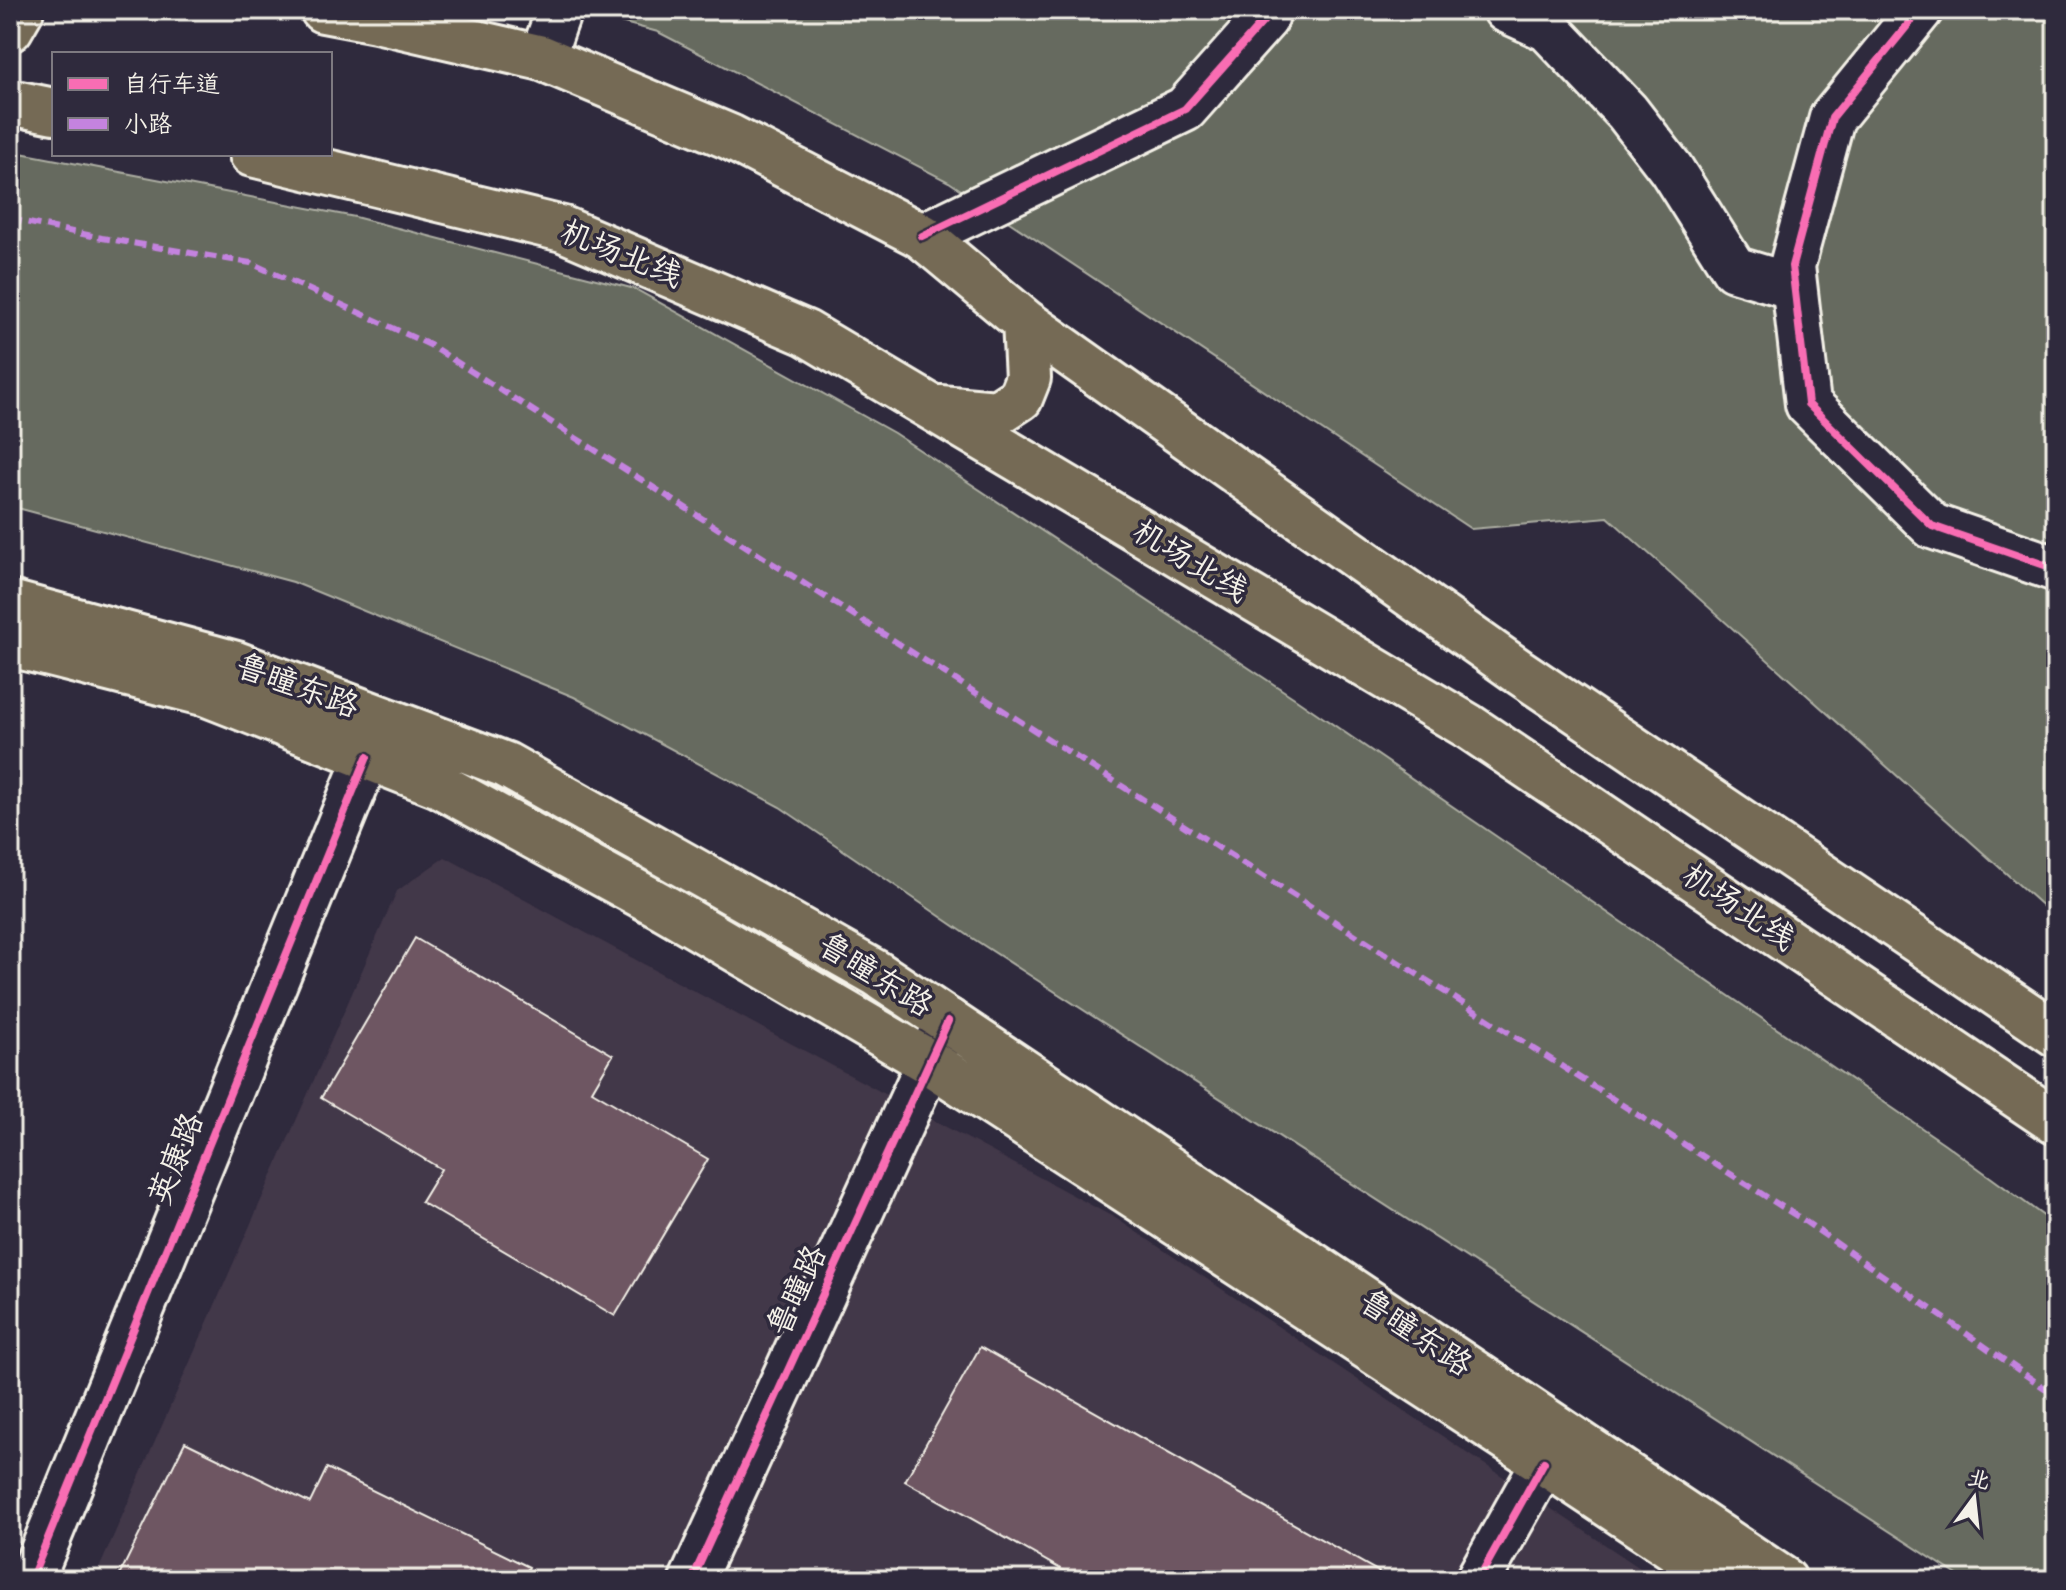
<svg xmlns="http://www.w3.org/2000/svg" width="2066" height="1590" font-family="Mynerve,'LXGW WenKai TC',sans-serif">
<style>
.built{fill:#423748}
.green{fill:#666b5e;stroke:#adaea3;stroke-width:2}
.building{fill:#6e5662;stroke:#f4f1e8;stroke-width:2}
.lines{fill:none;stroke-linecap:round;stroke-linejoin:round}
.minor-casing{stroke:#f4f1e8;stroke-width:50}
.major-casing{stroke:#f4f1e8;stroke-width:50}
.highway-casing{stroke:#f4f1e8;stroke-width:50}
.minor{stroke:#2f2a3d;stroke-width:44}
.major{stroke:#756a55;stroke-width:44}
.highway{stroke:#756a55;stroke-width:44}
.quiet{stroke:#c483df;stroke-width:6;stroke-dasharray:12 6;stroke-linecap:butt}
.cycleway-casing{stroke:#2f2a3d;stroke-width:13}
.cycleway{stroke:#f96db3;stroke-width:8}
.labels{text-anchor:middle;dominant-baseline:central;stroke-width:7;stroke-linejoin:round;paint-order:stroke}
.street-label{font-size:32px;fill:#f4f1e8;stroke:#2f2a3d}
</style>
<rect width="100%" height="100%" fill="#2f2a3d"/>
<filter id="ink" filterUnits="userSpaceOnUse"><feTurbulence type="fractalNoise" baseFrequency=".0125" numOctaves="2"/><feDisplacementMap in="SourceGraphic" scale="16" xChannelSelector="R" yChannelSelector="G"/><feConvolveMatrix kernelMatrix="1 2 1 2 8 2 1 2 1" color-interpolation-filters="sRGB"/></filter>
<g filter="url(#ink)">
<!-- built -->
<path class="built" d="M445,857L1117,1219L1658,1580H94L397,891Z"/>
<!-- green -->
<path class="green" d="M575,10H2056V918L1608,517L1471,529L949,182L658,32Z
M10,151L355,217L635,289L894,433L1296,699L1945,1144L2056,1225V1580H1965L969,936L780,807L574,697L293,582L10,506Z"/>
<!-- building -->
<path class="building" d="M415,938L613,1055L592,1091L708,1159L615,1316L421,1202L441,1169L321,1098Z
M980,1347L1379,1572L1375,1580H1080L905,1481Z
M185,1442L310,1503L327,1468L529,1567L522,1580H117Z"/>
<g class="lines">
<defs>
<path id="minor" d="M1506,10L1548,29L1627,112L1671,169L1734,269L1794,287
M1920,10L1832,118L1792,266L1808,404L1932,526L2056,569
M542,58L559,10
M922,236L1185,109L1266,18L1268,10
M31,1580L367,757
M692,1580L948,1021
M1478,1580L1544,1462"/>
<path id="major" d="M10,603L236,664L506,765L876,973L1784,1580
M10,644L207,694L439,785L665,908L929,1062L1544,1462L1722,1580"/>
<path id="highway" d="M323,10L376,20L542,58L730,137L922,236L1025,322L1518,671L2056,1034
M10,29L21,10
M10,102L54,111
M252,154L563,229L806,333L1468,726L2056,1122
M940,408L997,413L1020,398L1028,378L1025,322"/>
</defs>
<!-- minor casing -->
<use href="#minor" class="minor-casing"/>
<!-- major casing -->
<use href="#major" class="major-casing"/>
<!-- highway casing -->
<use href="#highway" class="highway-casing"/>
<!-- minor -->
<use href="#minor" class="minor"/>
<!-- major -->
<use href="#major" class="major"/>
<!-- highway -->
<use href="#highway" class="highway"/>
<!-- quiet -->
<path class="quiet" d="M10,219L102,238L251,263L430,345L1806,1222L2056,1396"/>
<defs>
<path id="cycleway" d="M1920,10L1832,118L1792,266L1808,404L1932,526L2056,569
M922,236L1185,109L1266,18L1268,10
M31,1580L367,757
M692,1580L948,1021
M1478,1580L1544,1462"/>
</defs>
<!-- cycleway casing -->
<use href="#cycleway" class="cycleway-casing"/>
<!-- cycleway -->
<use href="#cycleway" class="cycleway"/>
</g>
</g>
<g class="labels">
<!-- street labels -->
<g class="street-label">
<text transform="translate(621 255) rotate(22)">机场北线</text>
<text transform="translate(1190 562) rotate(31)">机场北线</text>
<text transform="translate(297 687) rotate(20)">鲁瞳东路</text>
<text transform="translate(1738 908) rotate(34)">机场北线</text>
<text transform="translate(875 976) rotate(32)">鲁瞳东路</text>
<text transform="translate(177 1159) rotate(-68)">英康路</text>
<text transform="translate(798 1291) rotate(-65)">鲁瞳路</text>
<text transform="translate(1415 1334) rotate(34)">鲁瞳东路</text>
</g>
</g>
<!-- margin -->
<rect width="2066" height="1590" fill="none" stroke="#2f2a3d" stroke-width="40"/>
<rect x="20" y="20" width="2026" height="1550" fill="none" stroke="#f4f1e8" stroke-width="3" filter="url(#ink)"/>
<!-- legend -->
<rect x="52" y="52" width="280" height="104" fill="#2f2a3d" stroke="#7e7a81" stroke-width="2"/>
<rect x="68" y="78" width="40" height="12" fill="#f96db3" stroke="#7e7a81" stroke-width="2"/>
<text x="124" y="92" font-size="24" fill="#f4f1e8">自行车道</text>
<rect x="68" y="118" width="40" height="12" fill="#c483df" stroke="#7e7a81" stroke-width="2"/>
<text x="124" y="132" font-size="24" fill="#f4f1e8">小路</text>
<!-- north arrow -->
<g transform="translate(1974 1498) rotate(15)" stroke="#2f2a3d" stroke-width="6" paint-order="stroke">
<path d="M0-6L14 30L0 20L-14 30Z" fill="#f4f1e8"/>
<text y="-12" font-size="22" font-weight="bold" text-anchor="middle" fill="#f4f1e8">北</text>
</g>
</svg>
